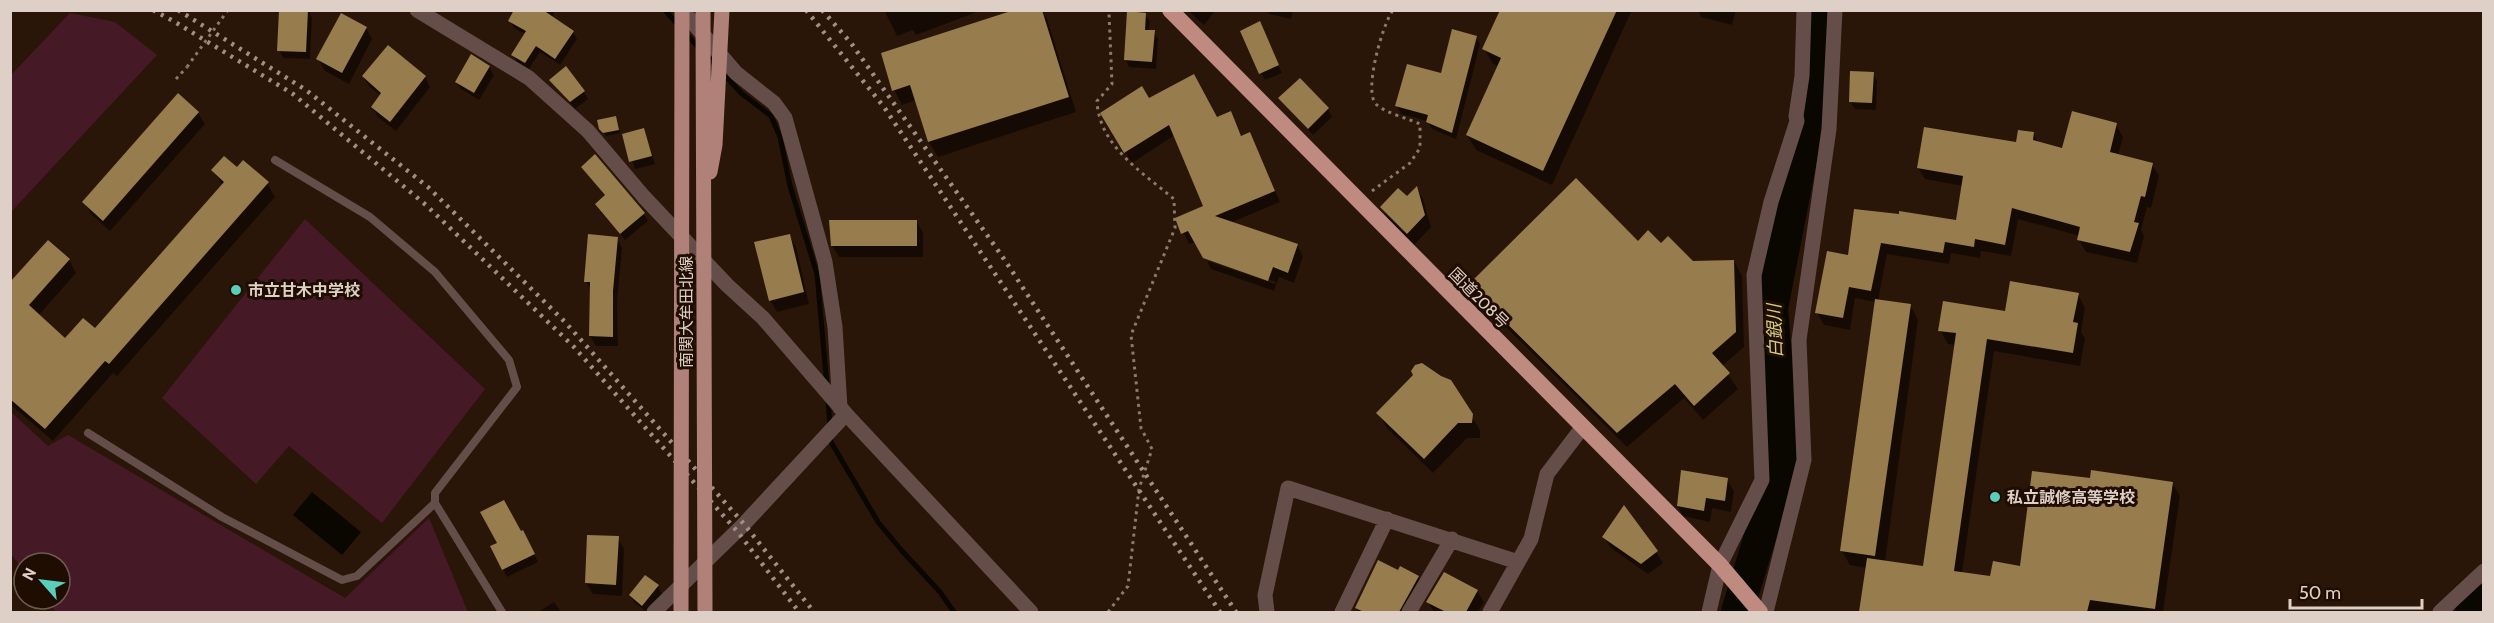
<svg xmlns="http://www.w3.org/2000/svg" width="2494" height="623" font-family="Cabin,'Noto Sans JP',sans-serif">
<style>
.green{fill:#451925}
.water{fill:#090700}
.shadow{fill:#0007}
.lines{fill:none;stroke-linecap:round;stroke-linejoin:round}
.stream{stroke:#090700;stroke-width:5}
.river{stroke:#090700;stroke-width:32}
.building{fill:#977c4d}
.path{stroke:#8a796e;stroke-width:3;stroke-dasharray:3 4.5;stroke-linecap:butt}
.service{stroke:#654e4a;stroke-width:8}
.minor{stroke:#654e4a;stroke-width:15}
.trunk{stroke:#bf8b81;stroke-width:16}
.rail{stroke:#9f8f84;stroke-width:4.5;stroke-dasharray:3 6;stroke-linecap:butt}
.path-bridge{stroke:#8a796e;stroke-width:3;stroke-dasharray:3 4.5;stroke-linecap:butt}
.primary-bridge{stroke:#b08178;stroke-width:15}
.poi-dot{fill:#5bcebb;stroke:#200d02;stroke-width:2}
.labels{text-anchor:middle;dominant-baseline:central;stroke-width:6;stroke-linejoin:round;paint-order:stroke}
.poi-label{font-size:16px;font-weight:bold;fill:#ded0c7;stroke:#200d02;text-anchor:start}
.street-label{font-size:16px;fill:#ded0c7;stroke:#200d02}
.water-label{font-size:18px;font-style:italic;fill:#d3ce7e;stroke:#200d02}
</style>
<rect width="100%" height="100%" fill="#2a1608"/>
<!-- green -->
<path class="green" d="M70,13L115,22L157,55L11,212V75Z
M305,219L485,389L382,523L289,446L256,484L162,398Z
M11,412L48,446L68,435L345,598L429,518L468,612H56L45,599H60V563H24V571L11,554Z"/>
<!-- water -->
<path class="water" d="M312,492L361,532L342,555L293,515Z"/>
<!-- shadow -->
<path class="shadow" d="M308,10L312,18L310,59L283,58L279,50Z
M516,10H553L554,14L552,18L573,32L577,39L560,65L540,52L529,69L517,62L513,55L526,35L514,28L510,21Z
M884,10H982L916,35L913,30L897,36Z
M1019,10H1042L1047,19L1076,112L938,157L929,142L916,100L902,105L894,90Z
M1187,10H1216L1204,25Z
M1267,10H1293L1291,19L1269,14Z
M1502,10H1632L1552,185L1476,150L1467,135L1499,67L1493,64L1484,49Z
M1698,10H1736L1732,25L1701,17Z
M1145,14L1150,22L1149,31L1154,32L1158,39L1156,69L1129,67L1125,59Z
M366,28L372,39L349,84L325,71L318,59Z
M1263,31L1282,73L1265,80L1261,73Z
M1476,37L1480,44L1456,139L1432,129L1427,121L1401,114L1397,106L1442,75Z
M489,67L494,75L479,100L461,89L456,82Z
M1873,74L1877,81L1876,110L1855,109L1850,102Z
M363,76L425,77L430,87L396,131L378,117L372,107L381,96L369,86Z
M551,80L584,92L588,99L575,109Z
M1149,99L1217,118L1230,113L1242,137L1250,134L1280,202L1230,223L1297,245L1303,256L1294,283L1279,277L1274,291L1211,269L1207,261L1275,284L1276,282L1204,257L1196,242L1189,244L1177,219L1205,206L1175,135L1132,163L1108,125Z
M1280,99L1328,109L1332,117L1313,135Z
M198,113L205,124L110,231L91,214L84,202Z
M616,117L620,133L606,136L603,132Z
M2116,125L2123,137L2118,156L2152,165L2159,176L2151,208L2147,207L2141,230L2144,236L2137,263L2086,252L2079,240L2080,236L2018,219L2011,256L1981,251L1980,258L1951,253L1949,264L1887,254L1878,301L1910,305L1918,320L1885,562L1924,568L1955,345L1948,344L1940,330L2078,294L2085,308L2081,332L2085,338L2080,366L1994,351L1962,573L1991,578L2022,567L2091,480L2172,483L2180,496L2163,612H1860L1867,568L1850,565L1841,550L1876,302L1855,298L1850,330L1824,325L1817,313L1850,256L1855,210L1957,222L1963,186L1925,179L1918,168L2017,144L2033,133L2039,144L2063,150Z
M643,130L655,164L635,169L624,135Z
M582,168L644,214L648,221L625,240L601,212L597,204L606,197Z
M237,169L267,183L275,197L117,376L113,373L53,441L10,404V285L69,260L76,273L38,316L65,340L95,331L223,186L213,170Z
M1417,188L1423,199L1431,227L1414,245L1388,219L1382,207L1407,199Z
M917,221L923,233V257H839L832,246Z
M789,235L796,247L809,304L777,312L770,300Z
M617,238L622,248L617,302L618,346H596L590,336L592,292L586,282Z
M1638,243L1692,262L1734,261L1742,276L1744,347L1722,366L1738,389L1703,420L1684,398L1627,447L1479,300L1470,285Z
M1415,376L1471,415L1480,430V438H1467L1433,473L1387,428L1378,414Z
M1682,472L1727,480L1734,491L1731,512L1712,508L1710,522L1683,516L1677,505Z
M520,533L527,539L538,562L507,577L492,547Z
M1604,537L1656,552L1663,563L1648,574L1611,548Z
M618,538L624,549L622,596L593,594L586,583Z
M1399,571L1418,577L1422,584L1406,612H1359L1356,608Z
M658,586L662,594L647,612L635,603L630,596Z
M1477,591L1484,602L1478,612H1434L1428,602Z
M554,602L561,612H538Z"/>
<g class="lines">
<!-- stream -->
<path class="stream" d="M665,10L678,25
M686,34L700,49
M707,56L741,93L771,116L780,137L790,186L817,274L827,386
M828,398L831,442L878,522L902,551L940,592L954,612"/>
<!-- river -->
<path class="river" d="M1737,612L1784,458L1772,308L1815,88L1813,10
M2471,612L2484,600"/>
</g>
<!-- building -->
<path class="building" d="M279,10H308L306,52L277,51Z
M514,10H543L574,31L555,59L536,46L525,63L511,55L526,31L508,21Z
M1014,10H1042L1069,97L928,142L910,85L892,91L881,53Z
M1500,10H1617L1543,171L1466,135L1501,58L1482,49Z
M1127,11L1146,13L1145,30H1155L1152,62L1124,60Z
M341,13L367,27L342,73L316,59Z
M1260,21L1279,65L1259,74L1240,31Z
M1452,29L1477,36L1452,133L1426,122L1428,115L1395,106L1407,64L1441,73Z
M388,45L426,76L390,122L371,107L381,93L362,76Z
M471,54L490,66L474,93L455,82Z
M566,66L585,91L570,102L549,80Z
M1850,71L1874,72L1872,103L1849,102Z
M1194,74L1217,117L1231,111L1241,136L1250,132L1275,191L1215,216L1298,244L1288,273L1273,267L1268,281L1203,258L1188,231L1181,234L1175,218L1203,206L1169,125L1124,153L1100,113L1142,86L1149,98Z
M1300,78L1329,108L1308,129L1278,98Z
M178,93L199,112L103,221L82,202Z
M2072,111L2117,123L2110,152L2153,163L2145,197L2141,196L2134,222L2139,223L2130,252L2077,240L2080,227L2012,208L2005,245L1975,239L1974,247L1945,242L1943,253L1881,243L1871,291L1849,287L1843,318L1815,313L1827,251L1848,255L1854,209L1899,214V211L1956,220L1963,176L1917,168L1924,127L2016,142L2018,130L2034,132L2033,140L2062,148Z
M616,116L619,130L603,133L599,129L597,120Z
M644,128L652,156L629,162L622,134Z
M595,154L645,213L620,234L595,204L605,195L581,167Z
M224,156L237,167L243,160L269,182L109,364L105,361L45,429L10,399V282L48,240L70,259L29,305L65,338L83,318L95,328L224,182L211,170Z
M1576,178L1638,241L1648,230L1661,243L1668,236L1693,261L1734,260L1736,332L1712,353L1730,373L1694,406L1675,384L1617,433L1468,285Z
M1417,186L1425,215L1407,234L1380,207L1398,188L1407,196Z
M829,220H917V246H831Z
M588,234L618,237L613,291V337L589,336L590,282H584Z
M790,234L804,292L769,301L754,242Z
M2010,281L2079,293L2073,322L2078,323L2073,353L1987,339L1954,571L1990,576L1993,561L2020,566L2032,471L2090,478L2091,470L2173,482L2155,609L2090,600L2087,612H1859L1867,558L1923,566L1956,333L1938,331L1943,301L2005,311Z
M1875,299L1911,304L1875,556L1840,551Z
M1422,363L1441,376L1451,380L1473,414L1472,423H1458L1424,459L1376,413L1413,375L1411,371L1415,365Z
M1681,470L1728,478L1725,501L1706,498L1704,511L1677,506Z
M504,500L521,531L523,530L535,554L502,570L490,546L497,543L480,512Z
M1624,505L1658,551L1641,564L1602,537Z
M587,535L619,536L616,585L585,583Z
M1378,560L1398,570L1400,566L1419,576L1399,612H1364L1355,608Z
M1444,572L1478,590L1466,612H1446L1426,602Z
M645,575L659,585L642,606L629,595Z"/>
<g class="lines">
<!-- path -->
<path class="path" d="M176,79L187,67
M1372,191L1410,163L1420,148V124C1409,119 1386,113 1377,105C1362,94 1383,23 1393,10
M1108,612L1128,586L1139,489L1152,449L1141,428L1131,335L1175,228L1174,199C1142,172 1099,146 1097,101L1112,84L1109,13L1112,10"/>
<!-- service -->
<path class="service" d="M275,160L370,217L435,272L509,360L517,387L435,493V503
M88,433L222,517L342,580L357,576L435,503L502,612"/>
<!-- minor -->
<path class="minor" d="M417,10L529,78L588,131L644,197L727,285L763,318L846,414L1031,612
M682,10L736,73L774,103L785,118L825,262L835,327L840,408
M654,612L744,524L846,414
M1267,612L1265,595L1288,488L1518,562
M1342,612L1387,519
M1409,612L1452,539
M1490,612L1531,539L1547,474L1582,428
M1709,612L1720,565L1762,480L1754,275L1771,202L1797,121L1796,116L1802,76L1804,10
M1766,612L1804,460L1799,340L1829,129L1835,10
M2440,612L2484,571"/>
<!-- trunk -->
<path class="trunk" d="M1170,10L1720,565L1760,612"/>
<!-- rail -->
<path class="rail" d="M153,10L175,22L293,94L426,205L573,346L737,531L799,612
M178,10L306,90L428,187L565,322L744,524L814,612
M806,10L884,107L1220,612
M822,10L851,43L1004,259L1236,612"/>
<!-- path-bridge -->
<path class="path-bridge" d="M187,67L228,10"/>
<!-- primary-bridge -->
<path class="primary-bridge" d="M703,10L705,612
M710,172L715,145L722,10
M681,612L682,10"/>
</g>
<!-- markers -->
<g class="poi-dot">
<circle cx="236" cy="290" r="6"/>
<circle cx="1995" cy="497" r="6"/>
</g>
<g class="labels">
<!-- poi labels -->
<g class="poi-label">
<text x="248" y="290">市立甘木中学校</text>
<text x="2007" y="497">私立誠修高等学校</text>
</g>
<!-- street labels -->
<g class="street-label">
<text transform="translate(1479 298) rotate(45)">国道208号</text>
<text transform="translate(686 312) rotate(-90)">南関大牟田北線</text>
</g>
<!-- water labels -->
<g class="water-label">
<text transform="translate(1775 331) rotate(-92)">白銀川</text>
</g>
</g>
<!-- border -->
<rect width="2494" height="623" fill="none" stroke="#ded0c7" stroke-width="24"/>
<!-- north arrow -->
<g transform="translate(42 581) rotate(298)"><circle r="28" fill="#200d02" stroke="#6c5b51" stroke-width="1.5"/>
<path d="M0-4.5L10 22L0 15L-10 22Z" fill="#5bcebb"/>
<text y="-9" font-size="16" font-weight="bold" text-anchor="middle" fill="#ded0c7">N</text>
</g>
<!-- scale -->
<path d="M2290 599v9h132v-9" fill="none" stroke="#ded0c7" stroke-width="3"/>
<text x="2299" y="599" font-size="18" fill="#ded0c7" stroke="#200d02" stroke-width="4.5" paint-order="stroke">50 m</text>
</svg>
